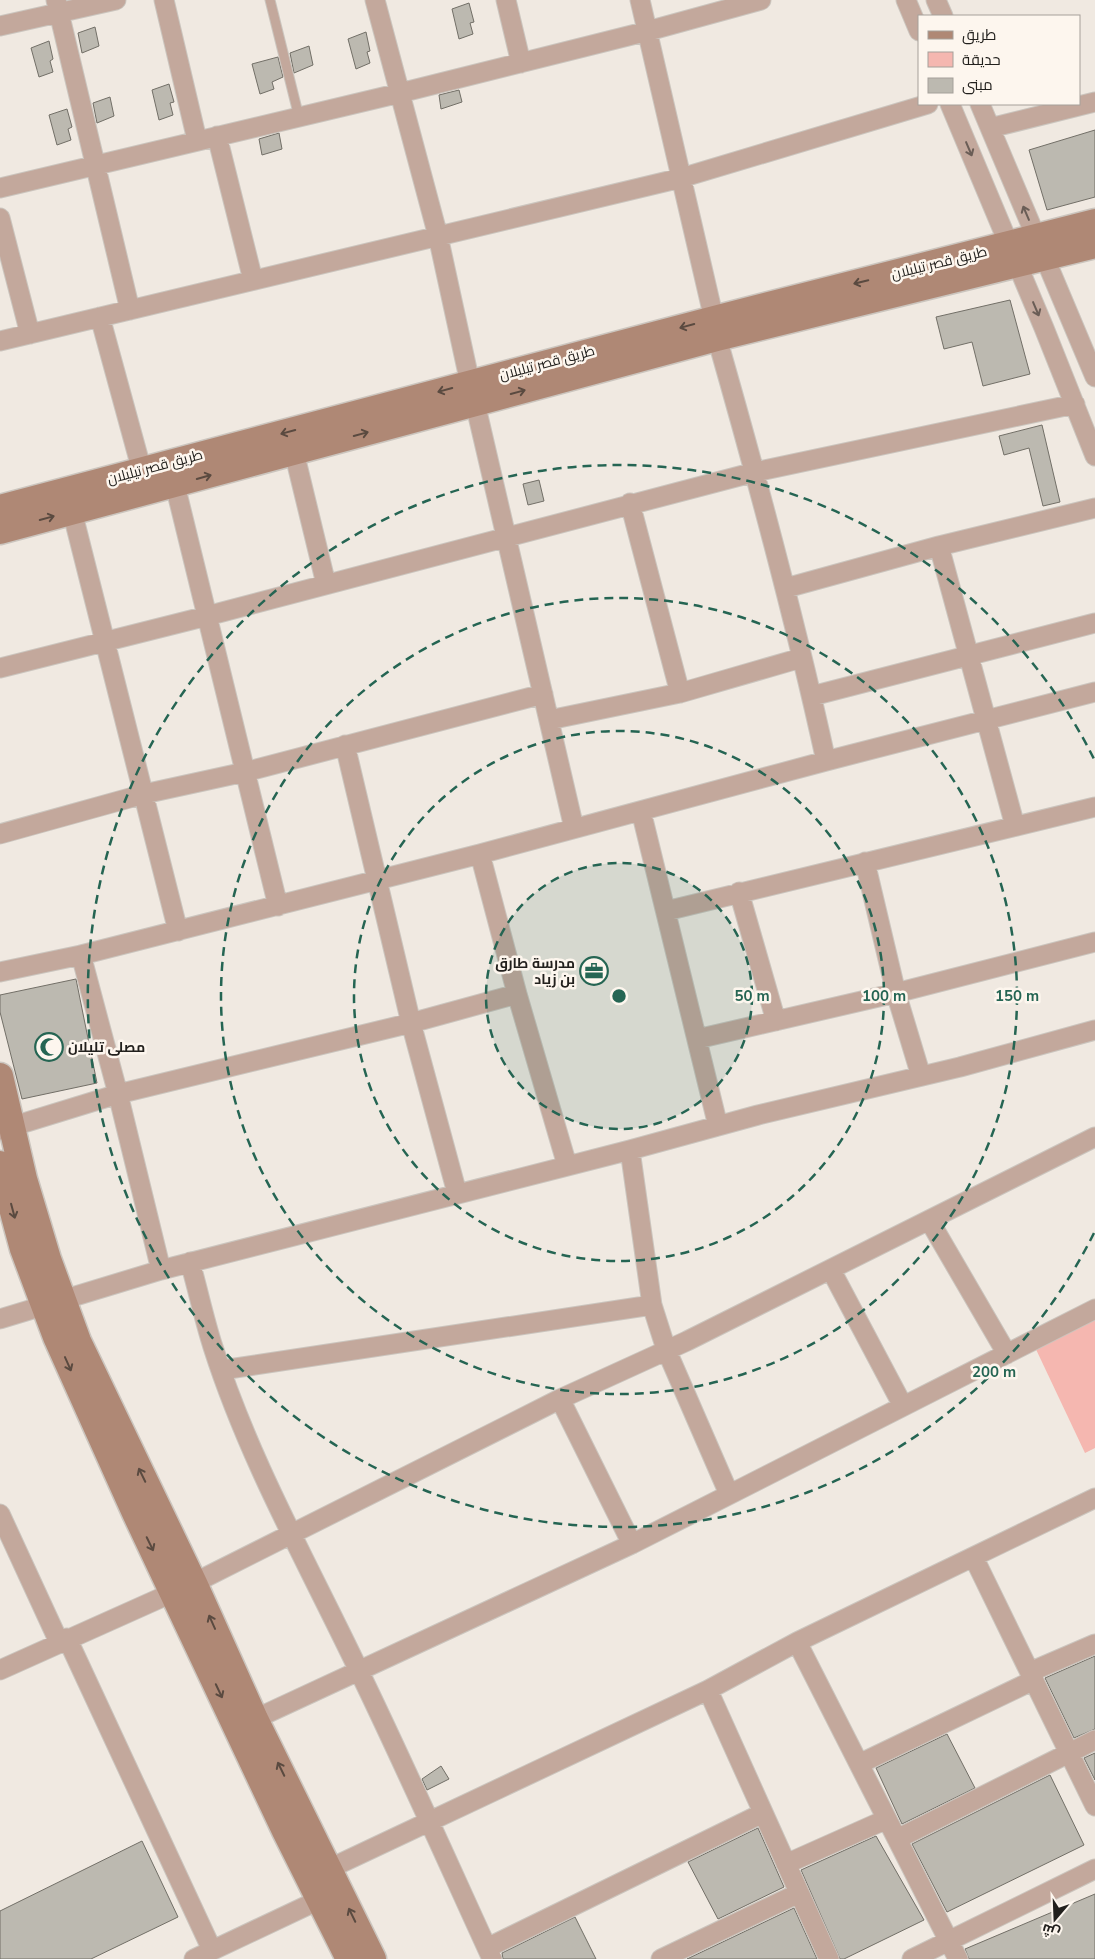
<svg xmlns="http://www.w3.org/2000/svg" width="1095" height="1959" font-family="'Nunito Sans',Cairo,sans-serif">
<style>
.green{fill:#f5b7b0}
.building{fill:#bcb9b0;stroke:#726f67}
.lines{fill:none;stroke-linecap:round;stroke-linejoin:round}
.service-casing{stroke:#cbc5be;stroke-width:11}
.minor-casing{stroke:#cbc5be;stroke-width:21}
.secondary-casing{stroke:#cbc5be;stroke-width:29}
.service{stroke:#c3a89c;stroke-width:9}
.minor{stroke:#c3a89c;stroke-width:19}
.secondary{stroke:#af8875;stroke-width:26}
.oneway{stroke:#6a5d56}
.oneway2{stroke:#5a4a40}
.ring{fill:none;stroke:#256553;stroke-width:2.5;stroke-dasharray:9 6}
.labels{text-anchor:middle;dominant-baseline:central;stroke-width:5;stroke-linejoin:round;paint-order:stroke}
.street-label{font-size:14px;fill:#22201d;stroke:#fdf6ee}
.poi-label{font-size:14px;font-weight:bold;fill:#22201d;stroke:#fdf6ee;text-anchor:end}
.centre{fill:#256553;stroke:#fdf6ee;stroke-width:2.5}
.ring-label{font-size:15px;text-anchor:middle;font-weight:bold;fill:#256553;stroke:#fdf6ee;stroke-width:5;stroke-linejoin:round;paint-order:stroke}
</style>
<rect width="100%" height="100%" fill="#f0e9e1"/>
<!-- green -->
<path class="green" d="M1093,1317L1095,1321V1448L1085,1453L1033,1343Z"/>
<!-- building -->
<path class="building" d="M469,3L474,22L470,23L473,34L459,39L452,9Z
M95,27L99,46L82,53L78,33Z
M366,32L370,51L367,52L370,63L356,69L348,39Z
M49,41L53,59L50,61L53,72L39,77L31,48Z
M309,46L313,65L294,73L290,53Z
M278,57L283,77L272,82L274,89L260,94L252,64Z
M169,84L174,102L170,103L173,115L159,120L152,90Z
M459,90L462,102L441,109L439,95Z
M110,97L114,116L97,123L93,103Z
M67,109L72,127L68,129L71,140L57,145L49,115Z
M1095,130V197L1047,210L1029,150Z
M279,133L282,149L262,155L259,139Z
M1010,300L1030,374L983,386L972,342L944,349L936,317Z
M1042,425L1060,502L1043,506L1029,448L1004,455L999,436Z
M539,480L544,501L528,505L523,484Z
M76,979L97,1083L22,1099L0,1012V995Z
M1095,1656V1729L1074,1738L1045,1678Z
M947,1734L975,1788L902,1824L876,1768Z
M1095,1753V1780L1084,1758Z
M441,1766L449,1779L427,1790L422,1779Z
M1050,1775L1084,1845L947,1912L912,1844Z
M758,1828L784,1887L718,1919L688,1862Z
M876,1836L924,1920L844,1959H840L801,1870Z
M142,1841L178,1917L91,1959H0V1911Z
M1095,1894V1959H969L965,1949Z
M794,1908L817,1959H687Z
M575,1917L596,1959H503L502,1953Z"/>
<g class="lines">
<defs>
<path id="service" d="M270,0L299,117"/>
<path id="minor" d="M56,0L130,310
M164,0L197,140
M375,0L438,236L470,383
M506,0L521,63
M640,0L714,319
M906,0L919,31
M936,0L943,16
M0,26L116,0
M950,104L1044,328L1095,456
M980,104L1095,377
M990,128L1095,102
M217,136L253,280
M0,188L400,93L648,31L761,0
M0,218L30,334
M100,317L142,471
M717,338C757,478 795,619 826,761
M0,341L681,178L928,104
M475,403L574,828
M294,452L326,584
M175,485L278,906
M630,503L680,693
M72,511L178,931
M939,546L1015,826
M786,588L939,546L1095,508
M0,668L207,616L755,472L1075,404
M812,696L1095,623
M549,720L680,693L801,658
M345,745L411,1023L457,1193
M641,811L718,1126
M0,834L144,794L245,772L543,694
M480,854L517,994L567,1165
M865,862L896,993L921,1076
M739,892L776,1021
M666,911L1095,807
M81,955L118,1094L161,1270
M0,972L81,955L480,854L826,761L1095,692
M697,1039L896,993L1095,942
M1,1130L118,1094L411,1023L517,994
M630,1150L652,1305L666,1349L729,1494
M929,1220L1007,1354
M190,1262C198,1290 204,1319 213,1347C249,1460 308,1564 359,1671C405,1766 448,1863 492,1959
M831,1270L903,1406
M0,1319L161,1270L630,1150L758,1115L960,1067L1095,1030
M222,1370L652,1305
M560,1399L632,1544
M0,1514L59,1642
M974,1558L1095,1806
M67,1638L212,1950
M797,1642L958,1959
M0,1670L194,1583L560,1399L687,1341L1095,1137
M1030,1672L1095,1644
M708,1690L829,1959
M255,1719L632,1544L1095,1309
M859,1764L1034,1680
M897,1839L1095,1740
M786,1864L887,1819
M318,1874L708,1690L797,1642L1095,1498
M487,1948L763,1813
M194,1959L321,1899
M661,1959L799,1893
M912,1959L1095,1869"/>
<path id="secondary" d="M0,508L714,319L1095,222
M0,531L717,338L1095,245
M0,1076L24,1179L48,1259L78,1341L194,1583L255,1719L373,1959
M0,1164L23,1249L56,1337L135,1513L285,1831L349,1959"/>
</defs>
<!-- service casing -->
<use href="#service" class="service-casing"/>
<!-- minor casing -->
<use href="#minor" class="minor-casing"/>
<!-- secondary casing -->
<use href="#secondary" class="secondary-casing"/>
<!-- service -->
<use href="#service" class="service"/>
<!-- minor -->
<use href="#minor" class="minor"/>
<!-- secondary -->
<use href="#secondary" class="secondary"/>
</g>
<!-- one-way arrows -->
<defs><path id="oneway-shaft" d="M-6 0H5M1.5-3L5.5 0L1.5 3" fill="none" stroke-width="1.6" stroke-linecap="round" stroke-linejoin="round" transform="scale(1.25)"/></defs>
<g class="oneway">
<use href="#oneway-shaft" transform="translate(969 149) rotate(67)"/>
<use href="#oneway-shaft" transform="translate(1026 213) rotate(-113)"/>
<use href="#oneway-shaft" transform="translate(1036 309) rotate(67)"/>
</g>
<g class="oneway2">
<use href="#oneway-shaft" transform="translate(861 282) rotate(166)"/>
<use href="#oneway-shaft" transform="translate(687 326) rotate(165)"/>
<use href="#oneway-shaft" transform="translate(445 390) rotate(165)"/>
<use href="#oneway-shaft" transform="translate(518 392) rotate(-15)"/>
<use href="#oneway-shaft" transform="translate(288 432) rotate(165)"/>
<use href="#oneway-shaft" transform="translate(361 434) rotate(-15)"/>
<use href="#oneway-shaft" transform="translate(204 477) rotate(-16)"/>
<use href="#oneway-shaft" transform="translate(47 518) rotate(-15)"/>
<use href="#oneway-shaft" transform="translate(13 1211) rotate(75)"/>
<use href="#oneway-shaft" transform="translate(68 1364) rotate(66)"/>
<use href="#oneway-shaft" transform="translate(142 1475) rotate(-116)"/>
<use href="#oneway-shaft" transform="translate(150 1544) rotate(64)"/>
<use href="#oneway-shaft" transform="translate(212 1622) rotate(-114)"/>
<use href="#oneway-shaft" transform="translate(219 1691) rotate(65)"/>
<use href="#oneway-shaft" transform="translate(281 1769) rotate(-116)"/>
<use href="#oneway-shaft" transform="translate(352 1915) rotate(-116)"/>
</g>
<!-- distance rings -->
<circle cx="619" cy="996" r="133" fill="#256553" fill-opacity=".12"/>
<g class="ring">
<circle cx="619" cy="996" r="133"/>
<circle cx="619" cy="996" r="265"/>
<circle cx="619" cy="996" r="398"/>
<path d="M1094 1233A531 531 0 1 1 1094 759"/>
</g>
<!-- icons -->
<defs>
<symbol id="office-ring" viewBox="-11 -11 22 22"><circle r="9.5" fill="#fdf6ee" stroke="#256553" stroke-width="1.5"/><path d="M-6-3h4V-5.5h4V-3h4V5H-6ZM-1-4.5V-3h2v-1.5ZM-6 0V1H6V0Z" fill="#256553"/></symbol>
<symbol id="mosque-ring" viewBox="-11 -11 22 22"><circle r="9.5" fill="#fdf6ee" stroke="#256553" stroke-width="1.5"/><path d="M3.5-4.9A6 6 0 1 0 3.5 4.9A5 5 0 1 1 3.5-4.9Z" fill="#256553"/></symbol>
</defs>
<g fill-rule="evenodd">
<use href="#office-ring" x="578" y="955" width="32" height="32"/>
<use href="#mosque-ring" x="33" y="1031" width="32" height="32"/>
</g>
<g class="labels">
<!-- street labels -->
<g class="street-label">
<text transform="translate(939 263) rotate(-14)">طريق قصر تيليلان</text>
<text transform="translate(547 363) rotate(-15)">طريق قصر تيليلان</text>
<text transform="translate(155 467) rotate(-15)">طريق قصر تيليلان</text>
</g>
<!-- poi labels -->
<g class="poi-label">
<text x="575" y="963">مدرسة طارق<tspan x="575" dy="16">بن زياد</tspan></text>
<text x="68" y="1047" text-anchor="start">مصلى تليلان</text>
</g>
</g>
<circle cx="619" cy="996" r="8" class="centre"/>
<g class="ring-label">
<text x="752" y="1001">50 m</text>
<text x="884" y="1001">100 m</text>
<text x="1017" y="1001">150 m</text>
<text x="994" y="1377">200 m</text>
</g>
<!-- legend -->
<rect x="918" y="15" width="162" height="90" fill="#fdf6ee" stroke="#a5a09a"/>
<rect x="928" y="31" width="25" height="8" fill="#af8875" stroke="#a5a09a"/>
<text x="962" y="40" font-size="15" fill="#22201d">طريق</text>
<rect x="928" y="52" width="25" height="15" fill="#f5b7b0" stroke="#a5a09a"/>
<text x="962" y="65" font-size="15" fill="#22201d">حديقة</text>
<rect x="928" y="78" width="25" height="15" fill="#bcb9b0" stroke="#a5a09a"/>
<text x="962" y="90" font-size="15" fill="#22201d">مبنى</text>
<!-- north arrow -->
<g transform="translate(1055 1919) rotate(199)" stroke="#fdf6ee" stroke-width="4" paint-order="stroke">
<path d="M0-4L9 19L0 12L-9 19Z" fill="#22201d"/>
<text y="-8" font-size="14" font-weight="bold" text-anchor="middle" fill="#22201d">ش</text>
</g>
</svg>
